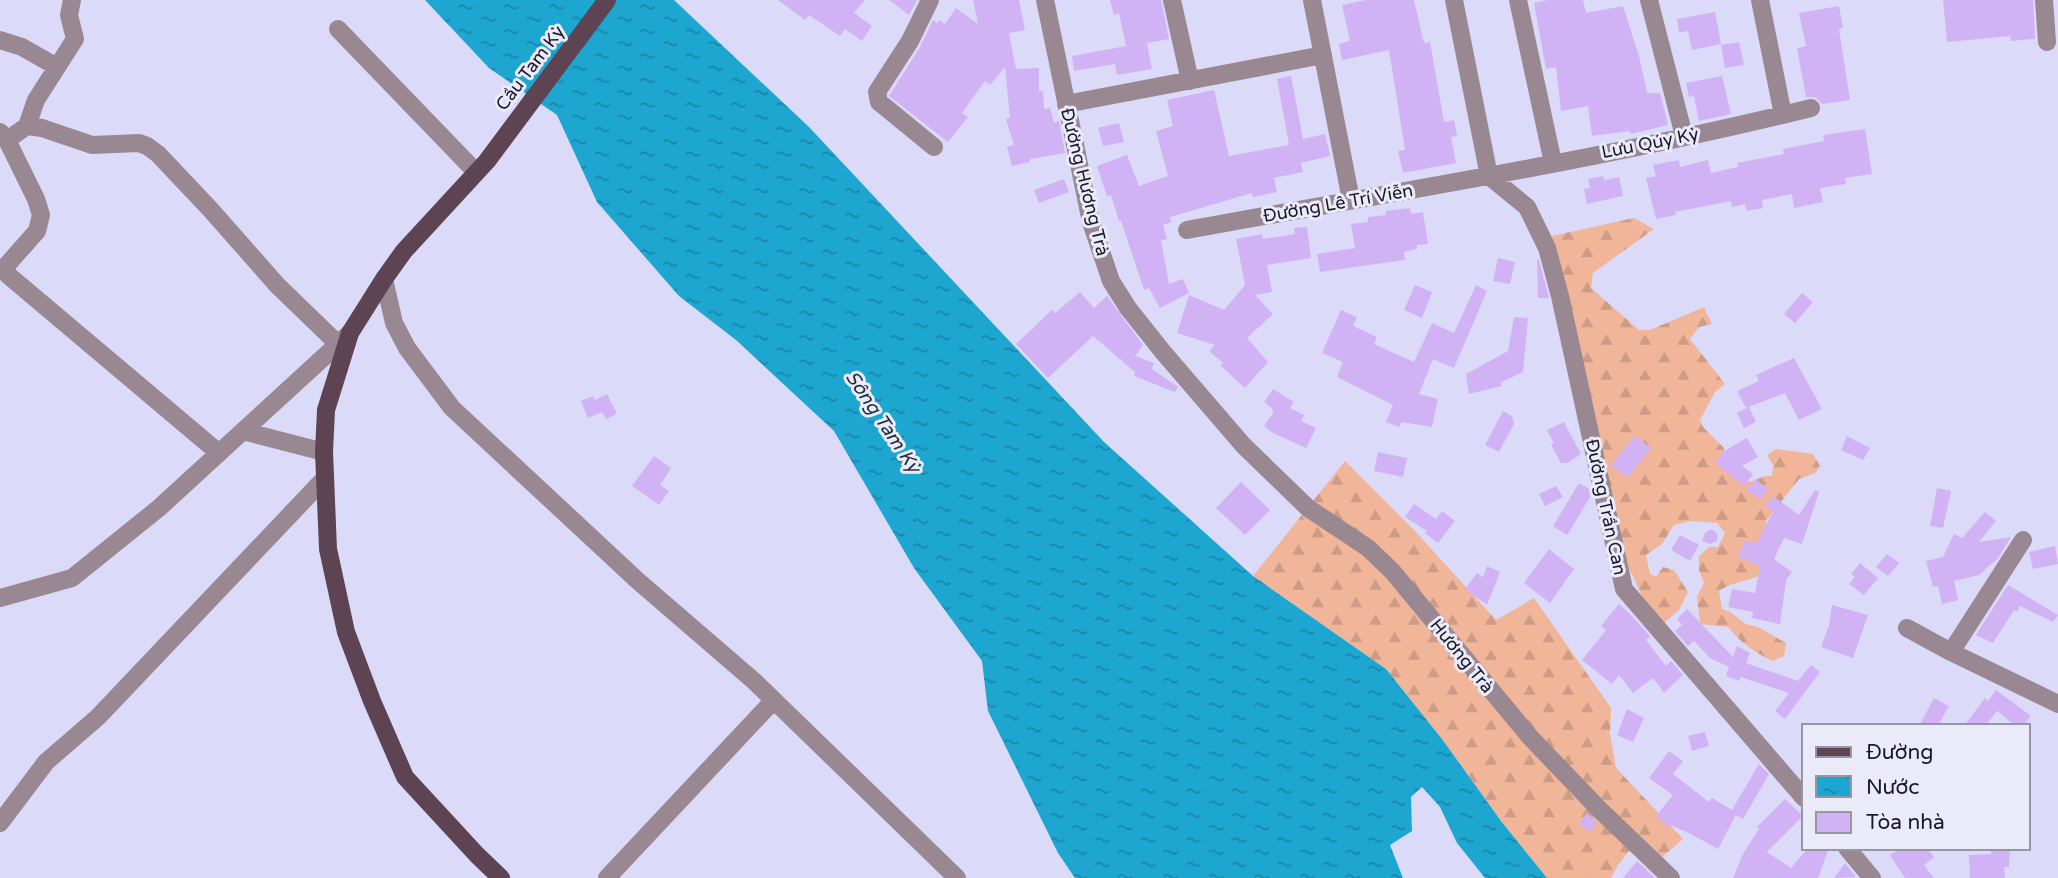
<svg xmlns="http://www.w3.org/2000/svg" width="2058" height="878" font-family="'Varela Round',sans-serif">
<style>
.forest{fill:url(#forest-firs)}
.water{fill:url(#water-ripples)}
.building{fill:#d1b2f5}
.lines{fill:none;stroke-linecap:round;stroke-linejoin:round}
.street{stroke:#998891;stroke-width:18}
.primary{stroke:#5e4352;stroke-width:18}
.labels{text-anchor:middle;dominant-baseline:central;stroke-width:6;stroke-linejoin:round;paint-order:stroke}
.street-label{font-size:18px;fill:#191926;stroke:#eaeaf9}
.water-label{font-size:19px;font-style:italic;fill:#1a2e37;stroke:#eaeaf9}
</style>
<defs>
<pattern id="forest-firs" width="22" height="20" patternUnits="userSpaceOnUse" patternTransform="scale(1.75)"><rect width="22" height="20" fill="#f1b59a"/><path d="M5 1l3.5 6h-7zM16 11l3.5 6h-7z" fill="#ce9b85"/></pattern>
<pattern id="water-ripples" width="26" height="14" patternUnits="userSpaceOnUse" patternTransform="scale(1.75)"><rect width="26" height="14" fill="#1da6d0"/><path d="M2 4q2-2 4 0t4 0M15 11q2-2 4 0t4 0" fill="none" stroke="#1986a9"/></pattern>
</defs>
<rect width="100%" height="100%" fill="#dbdbf9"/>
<!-- forest -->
<path class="forest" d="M1634,218L1654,229L1593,273L1591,288L1639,330H1650L1704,307L1712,324L1699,327L1690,339L1725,384L1715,392L1700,420L1703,427L1724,448L1726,465L1750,482L1765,476H1772L1773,465L1767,455L1776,449L1813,454L1820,466L1815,473L1799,479L1766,521L1776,552C1774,557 1771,564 1768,569C1758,581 1734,580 1719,591L1722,609L1730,612L1746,624L1758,627L1786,643L1784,656L1773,661C1755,653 1741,643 1728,627L1700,624L1697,596L1704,583L1699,570V556L1709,547H1718L1725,533L1717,523L1690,521L1674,525L1662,544L1646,555L1650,574L1656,577L1663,567L1674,570L1688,592L1679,610L1664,623L1646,605L1621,550L1552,247V236Z
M1345,461L1415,531L1496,620L1534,598L1611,708L1610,734L1616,768L1683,839L1653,865L1631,849L1618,865L1611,878H1547L1501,821L1442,739L1386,669L1253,576Z"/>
<!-- water -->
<path class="water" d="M425,0H674L809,127L1104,442L1253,576L1386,669L1442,739L1501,821L1547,878H1485L1457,843L1440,807L1422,787L1411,797L1412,831L1390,845L1403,878H1075L1058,853L988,711L982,661L914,568L834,431L736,340L679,296L597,202L557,115L489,68Z"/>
<!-- building -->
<path class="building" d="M778,0H865L854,13L872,26L862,41L845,29L840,36L809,15L805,20Z
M889,0H917L909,15Z
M973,0H1019L1025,30L1009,33L1016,69L1039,68V91H1043L1044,109L1050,108L1054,123L1059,121L1065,153L1030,159V162L1012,166L1007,147L1014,145L1006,119L1010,118L1005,67L990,85L985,81L962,113L968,117L948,142L889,96L920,47L933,20L937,23L940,20L945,24L956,8L978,24Z
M1110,0H1161L1169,39L1147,43L1152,69L1117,75L1115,64L1074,71L1072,56L1126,46L1119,13L1114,15Z
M1366,0H1414L1424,43L1430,42L1444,122L1454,120L1457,136L1451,137L1456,163L1403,173L1398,151L1405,150L1389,50L1342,60L1339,44L1350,41L1342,5Z
M1548,0H1583L1586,13L1623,6L1639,56L1647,93H1660L1668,125L1631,134L1630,131L1592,136L1588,106L1561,111L1556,67L1546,69L1534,3Z
M1943,0H2033L2035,39L2011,41L2010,36L1947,42Z
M1839,6L1843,28L1839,29L1850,100L1822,104L1815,97H1806L1797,48L1806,46L1799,13Z
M1715,12L1721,44L1692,50L1688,31L1679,33L1677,19Z
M1739,42L1744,65L1725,68L1721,45Z
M1291,76L1303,139L1325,134L1330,156L1301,163L1303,172L1274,178L1277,192L1253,197L1252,193L1170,217L1171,222L1163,225L1167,239L1161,240L1169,284L1183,279L1189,293L1160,308L1149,288L1144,290L1121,221H1119L1111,195L1107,196L1097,166L1127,155L1139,186L1168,176L1156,131L1173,126L1167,100L1214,90L1229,156L1289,145L1277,79Z
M1722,76L1731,114L1699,121L1694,96L1689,97L1686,83Z
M1119,123L1124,142L1103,146L1098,128Z
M1865,129L1872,174L1845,178L1846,184L1820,188L1823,202L1794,208L1792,194L1762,200L1763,208L1747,211L1745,204L1732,207L1731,201L1675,212L1676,215L1656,219L1646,178L1656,176L1653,165L1679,160L1680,167L1708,160L1711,173L1738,167L1737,163L1784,154L1783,149L1824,141L1823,135Z
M1603,176L1604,180L1619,177L1623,196L1587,204L1584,189L1590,188L1588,179Z
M1064,179L1069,192L1039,203L1034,190Z
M1410,208L1411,214L1423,212L1428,244L1417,245V249L1404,252L1405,260L1320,272L1317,254L1355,248L1351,224L1368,222V217L1386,215V211Z
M1307,227L1311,258L1267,265L1272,292L1255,295L1273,314L1247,338L1268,362L1245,388L1221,366L1223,363L1209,351L1215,345L1177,333L1189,295L1224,310L1245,285L1236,239L1262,234L1263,239L1295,234L1294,228Z
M1498,258L1515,262L1510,284L1493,281Z
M1537,260H1539L1549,298H1538Z
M1415,285L1432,292L1422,318L1404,310Z
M1476,285L1487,291L1454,368L1433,359L1419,394L1438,399L1432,427L1402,422L1399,427L1386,422L1393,405L1337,377L1343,362L1322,353L1341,310L1357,317L1353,326L1377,337L1374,344L1414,362L1432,323L1454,333Z
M1080,292L1094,308L1107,296L1143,345L1135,356L1154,363L1152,369L1178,387L1175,392L1134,376L1135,372L1093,336L1048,378L1016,344L1052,310L1055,313Z
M1802,293L1813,302L1795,323L1784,314Z
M1514,317L1528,318L1523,372L1500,383L1502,386L1469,394L1466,374L1508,351Z
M1794,358L1822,409L1799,420L1785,393L1746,408L1737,391L1759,381L1756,375Z
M1273,389L1294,402L1290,408L1304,415L1301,421L1316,428L1306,448L1273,433L1264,426L1274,412L1272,411L1273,409L1264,402Z
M607,394L617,414L606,419L602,412L588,418L581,401L593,396L595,400Z
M1749,407L1756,422L1744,428L1737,413Z
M1503,411L1512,416L1514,424L1499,452L1485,445Z
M1564,422L1581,454L1567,463H1561L1551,445L1554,443L1547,430Z
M1847,436L1870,448L1863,460L1841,450Z
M1633,438H1638L1651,448L1627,478L1611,465Z
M1747,438L1758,457L1742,466L1753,474L1744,486L1715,463L1724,451Z
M1378,452L1407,458L1403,477L1374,471Z
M654,456L671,468L660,485L669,491L659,505L632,486Z
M1755,479L1768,489L1760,500L1747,490Z
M1241,482L1270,510L1245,535L1216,508Z
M1579,483L1591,490L1592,494L1567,535L1553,526Z
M1556,486L1563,497L1545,506L1539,494Z
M1937,488L1951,491L1943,528L1930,526Z
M1815,490L1819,492L1802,544L1784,538L1774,559L1792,572L1786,580L1780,624L1752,618L1753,612L1728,607L1732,589L1755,593L1760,566L1738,557L1745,540L1756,544L1773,512L1765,506L1773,496L1799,515Z
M1414,504L1436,519L1442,511L1455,521L1438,543L1425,533L1427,531L1405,517Z
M1985,512L1996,521L1979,542L2011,537L1998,558L1979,575L1954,581L1958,600L1942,604L1938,586L1933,587L1926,561L1943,557L1954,534L1962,538Z
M1711,529L1717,533V541L1710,544L1702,541L1705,533Z
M1680,535L1699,545L1690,561L1671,550Z
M2055,546L2058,564L2033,569L2029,552Z
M1549,549L1574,569L1550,603L1524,583Z
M1887,554L1899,563L1888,576L1876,567Z
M1860,563L1878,578L1864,595L1849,584L1855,577L1851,574Z
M1487,566L1500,572L1487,605L1465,589L1477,573L1483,577Z
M2008,585L2058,615L2053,622L2020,606L2017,612L2014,610L1993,643L1976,635Z
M1619,604L1630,614L1650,636L1646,640L1666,666L1671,661L1683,675L1664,693L1653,678L1633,693L1619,675L1612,684L1582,660L1606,630L1601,626Z
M1832,605L1868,615L1853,658L1821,647L1829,625Z
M1687,609L1733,657L1737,646L1750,653L1746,663L1798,681L1811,665L1820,672L1785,719L1775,711L1789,693L1741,677L1739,681L1726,676L1729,667L1710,658L1694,641L1688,646L1675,631L1682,625L1677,619Z
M1996,690L2031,716L2023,726H2016L1997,711L1985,726H1964L1985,698L1988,701Z
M1934,698L1949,706L1938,726H1919Z
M1627,709L1644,718L1633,742L1617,735Z
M1705,732L1709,746L1692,751L1688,736Z
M1669,751L1683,761L1673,774L1709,802L1712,798L1732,810L1759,764L1769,774L1743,819L1736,815L1718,849L1689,833L1670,825L1668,827L1656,816L1673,795L1649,778Z
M1785,799L1803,816L1767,852L1791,868L1808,848H1829L1818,878H1733L1743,854L1759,829L1757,827Z
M1587,813L1597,823L1590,832L1579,823Z
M1900,848H1927L1934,857L1924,865L1934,878H1905L1890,855Z
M1991,848H2010L2009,867H2004L2005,878H1970L1969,855L1991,854Z
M1637,861L1655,878H1623Z
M1845,863L1856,877L1834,878Z"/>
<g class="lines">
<!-- street -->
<path class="street" d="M930,0L910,41L877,92L879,102L934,147
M1045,0L1091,222L1111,281L1128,308L1163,352L1243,445L1308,508L1368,548L1392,571L1530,737L1598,808L1671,878
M1172,0L1190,81
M1312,0L1351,200
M1454,0L1489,176
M1518,0L1553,163
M1649,0L1684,136
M1760,0L1783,115
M2044,0L2047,42
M338,29L476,172
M0,40L22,47L57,67
M1066,104L1323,55
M27,126L36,100L75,39L69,15L72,0
M0,132L7,140L36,199L41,215L37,231L6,266L8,275L219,453
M7,140L27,126L42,128L92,145L139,143L147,146L158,154L210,209L277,285L338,344
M1489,176L1527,207L1547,248L1560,296L1624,589L1804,798
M1187,230C1395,192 1605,159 1811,108
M384,279L394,323L407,348L452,408L638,581L754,681L957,878
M243,431L324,452
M2023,540L1951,652L2058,704
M0,598L72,578L159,508L350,333
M1907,628L1951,652
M0,823L46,762L98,717L325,478
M1847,848L1872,878
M607,878L773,701"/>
<!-- primary -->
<path class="primary" d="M501,878L477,855L405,777L372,701L346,632L328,549L324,452L326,410L350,333L384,279L404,251L487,161L607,0"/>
</g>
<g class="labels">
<!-- street labels -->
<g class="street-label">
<text transform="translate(530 68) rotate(-53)">Cầu Tam Kỳ</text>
<text transform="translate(1650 143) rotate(-11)">Lưu Qúy Kỳ</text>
<text transform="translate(1085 182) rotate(76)">Đường Hương Trà</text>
<text transform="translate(1338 203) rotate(-10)">Đường Lê Trí Viễn</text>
<text transform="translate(1606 507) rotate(78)">Đường Trần Can</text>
<text transform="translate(1462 656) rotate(51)">Hương Trà</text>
</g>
<!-- water labels -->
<g class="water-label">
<text transform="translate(883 422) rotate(56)">Sông Tam Kỳ</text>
</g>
</g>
<!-- legend -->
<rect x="1802" y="724" width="228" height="126" fill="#eaeaf9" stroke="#9696a5" stroke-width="2"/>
<rect x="1816" y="747" width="35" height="10" fill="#5e4352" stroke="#9696a5" stroke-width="2"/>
<text x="1866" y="759" font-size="21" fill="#191926">Đường</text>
<rect x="1816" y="776" width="35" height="21" fill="url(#water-ripples)" stroke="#9696a5" stroke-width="2"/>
<text x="1866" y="794" font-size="21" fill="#191926">Nước</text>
<rect x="1816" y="812" width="35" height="21" fill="#d1b2f5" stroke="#9696a5" stroke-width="2"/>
<text x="1866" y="829" font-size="21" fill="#191926">Tòa nhà</text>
</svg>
